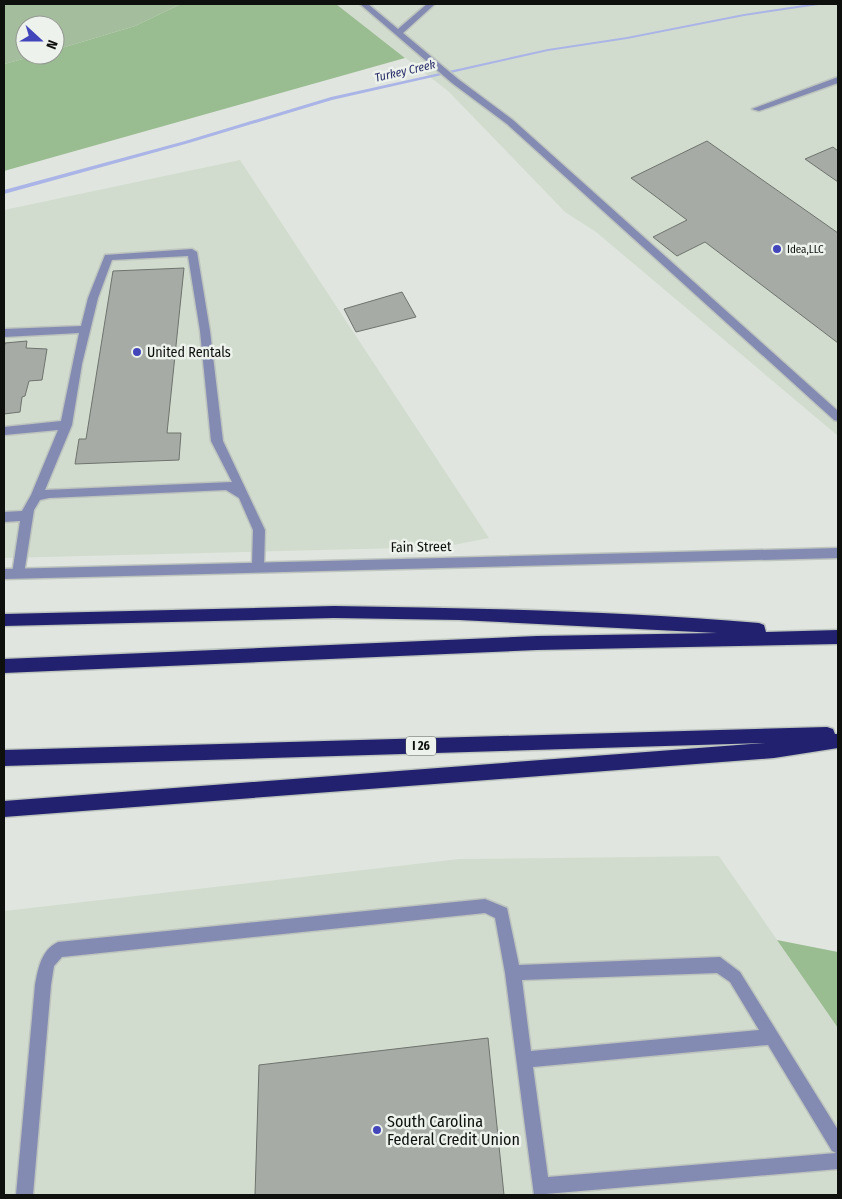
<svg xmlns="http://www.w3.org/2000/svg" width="842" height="1199" font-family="'Fira Sans Condensed',sans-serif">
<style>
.built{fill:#d1dcce}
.green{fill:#a4be9d}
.forest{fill:#9abc91}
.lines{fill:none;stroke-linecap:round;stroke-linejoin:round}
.stream{fill:#aab4e6;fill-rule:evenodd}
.building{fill:#a6aca5;stroke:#6e736d}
.service-casing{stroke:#bec4be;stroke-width:3}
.tertiary-casing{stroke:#bec4be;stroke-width:3}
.motorway-casing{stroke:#bec4be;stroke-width:3}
.service{fill:#838bb2;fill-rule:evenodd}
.tertiary{fill:#838bb2;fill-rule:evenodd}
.motorway{fill:#222170;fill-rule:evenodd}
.poi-dot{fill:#4345ba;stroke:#edf3ec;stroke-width:2}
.labels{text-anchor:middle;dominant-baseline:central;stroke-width:5;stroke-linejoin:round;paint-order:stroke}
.far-poi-label{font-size:11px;fill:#0e100e;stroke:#edf3ec;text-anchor:start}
.far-water-label{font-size:12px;font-style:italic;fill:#292e69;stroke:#edf3ec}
.shield{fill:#edf3ec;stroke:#515451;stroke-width:1}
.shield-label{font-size:12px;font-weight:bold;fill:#0e100e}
.poi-label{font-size:14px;fill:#0e100e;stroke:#edf3ec;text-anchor:start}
.street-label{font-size:14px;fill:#0e100e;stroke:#edf3ec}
.near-poi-label{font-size:16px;fill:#0e100e;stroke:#edf3ec;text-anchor:start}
</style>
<rect width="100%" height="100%" fill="#e0e6df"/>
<!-- built -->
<path class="built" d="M336,4H838V436L596,232L565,212L448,91Z
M240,160L489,538L443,547L4,558V210Z
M719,856L838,1028V1195H4V911L459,859Z"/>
<!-- green -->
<path class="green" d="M4,4H181L135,26L55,50V25H25V55H38L4,64Z"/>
<!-- forest -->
<path class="forest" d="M181,4H336L405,58L4,171V64L38,55H55V50L135,26Z
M777,940L838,952V1028Z"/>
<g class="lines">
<!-- stream -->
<path class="stream" d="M810,4H820L818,5L744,16L627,39L548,51L332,100L189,143L4,194V190L185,141L331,97L548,49L627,37L744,14Z"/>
</g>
<!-- building -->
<path class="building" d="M707,141L838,233V343L705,242L677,256L653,237L687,220L631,178Z
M833,147L838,151V182L805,159Z
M184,268L167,433H181L179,460L75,464L79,439H86L113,271Z
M402,292L416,317L356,332L344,309Z
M27,341L26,348L47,349L42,380L29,381L25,396L22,397L20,412L4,414V349L5,343Z
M488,1038L504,1195H255L259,1065Z"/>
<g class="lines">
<defs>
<path id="service" d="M360,4H368L398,29L427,4H435L403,33L458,79L513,120L838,411V421L834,420L507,124L452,83Z
M838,77V83L759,111L752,109Z
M192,249L197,252L210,331L223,441L265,530L264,566L262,570H254L252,566L253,530L239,498L226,490L49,498L40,500L34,510L24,574L22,578H14L12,574L20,521L4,522V512L22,511L31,495L58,430L4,435V427L61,421L79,333L4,337V329L81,326L88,298L105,255ZM188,256L200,331L211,441L232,482L45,490L72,425L82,364L98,298L112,260Z
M485,899L507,908L519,965L720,957L740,972L838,1130V1169L534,1195L505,973L495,918L485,913L62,957L54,966L51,985L33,1195H16L35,985C38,969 41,950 58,942ZM717,973L730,982L759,1030L531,1051L522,980ZM768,1045L832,1151L836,1153L548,1177L533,1067Z"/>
<path id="tertiary" d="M838,548V558L4,579V569Z"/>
<path id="motorway" d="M334,606C476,608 618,611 759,623L764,625L766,632L838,630V644L537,650L4,673V659L537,636L717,633L459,620L334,618L4,626V614Z
M827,727L833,729L835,734H838V748L774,758L4,817V801L765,743L4,766V750Z"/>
</defs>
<!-- service casing -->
<use href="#service" class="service-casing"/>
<!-- tertiary casing -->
<use href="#tertiary" class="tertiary-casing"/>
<!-- motorway casing -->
<use href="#motorway" class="motorway-casing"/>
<!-- service -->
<use href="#service" class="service"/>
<!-- tertiary -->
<use href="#tertiary" class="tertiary"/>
<!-- motorway -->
<use href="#motorway" class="motorway"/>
</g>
<!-- markers -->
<g class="poi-dot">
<circle cx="777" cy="249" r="5"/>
<circle cx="137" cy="352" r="5"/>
<circle cx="377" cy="1130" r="5"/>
</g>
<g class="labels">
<!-- far-poi labels -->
<g class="far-poi-label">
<text x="787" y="249">Idea,LLC</text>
</g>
<!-- far-water labels -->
<g class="far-water-label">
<text transform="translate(405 71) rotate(-13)">Turkey Creek</text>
</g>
<!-- shield labels -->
<rect class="shield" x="406" y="736.5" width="30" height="19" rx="4"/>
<g class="shield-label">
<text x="421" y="746">I 26</text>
</g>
<!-- poi labels -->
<g class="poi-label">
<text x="147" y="352">United Rentals</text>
</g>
<!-- street labels -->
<g class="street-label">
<text transform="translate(421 547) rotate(-1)">Fain Street</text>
</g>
<!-- near-poi labels -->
<g class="near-poi-label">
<text x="387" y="1121">South Carolina<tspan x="387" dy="18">Federal Credit Union</tspan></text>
</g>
</g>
<!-- border -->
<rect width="842" height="1199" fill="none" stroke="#0e100e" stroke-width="10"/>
<!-- north arrow -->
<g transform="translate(40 40) rotate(111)"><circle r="24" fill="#edf3ec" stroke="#949893"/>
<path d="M0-4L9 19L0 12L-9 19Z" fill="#4345ba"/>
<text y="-8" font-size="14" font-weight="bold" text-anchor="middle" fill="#0e100e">N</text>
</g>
</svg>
